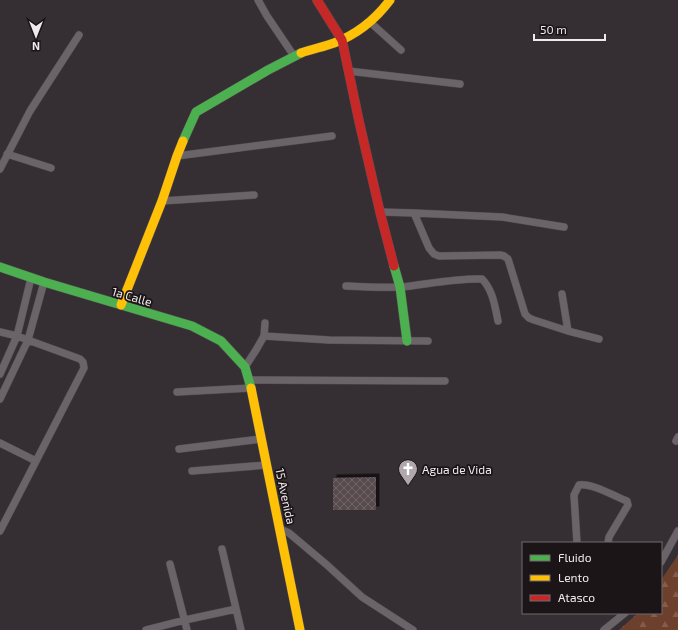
<svg xmlns="http://www.w3.org/2000/svg" width="678" height="630" font-family="'Exo 2',sans-serif">
<style>
.forest{fill:url(#forest-firs)}
.building{fill:url(#building-cross-hatch);filter:url(#shadow)}
.lines{fill:none;stroke-linecap:round;stroke-linejoin:round}
.street-casing{stroke:#534d50;stroke-width:8}
.fast-casing{stroke:#534d50;stroke-width:10}
.slow-casing{stroke:#534d50;stroke-width:10}
.jam-casing{stroke:#534d50;stroke-width:10}
.street{stroke:#6a6468;stroke-width:7}
.fast{stroke:#4caf50;stroke-width:9}
.slow{stroke:#ffc107;stroke-width:9}
.jam{stroke:#c62828;stroke-width:9}
.labels{text-anchor:middle;dominant-baseline:central;stroke-width:3.5;stroke-linejoin:round;paint-order:stroke}
.street-label{font-size:12px;fill:#f0e8ec;stroke:#1b1518}
.poi-label{font-size:12px;fill:#f0e8ec;stroke:#1b1518;text-anchor:start}
</style>
<defs>
<pattern id="forest-firs" width="22" height="20" patternUnits="userSpaceOnUse"><rect width="22" height="20" fill="#6d402e"/><path d="M5 1l3.5 6h-7zM16 11l3.5 6h-7z" fill="#825c4c"/></pattern>
<pattern id="building-cross-hatch" width="8" height="8" patternUnits="userSpaceOnUse"><rect width="8" height="8" fill="#594b4e"/><path d="M0 0l8 8M0 8l8-8" fill="none" stroke="#716568"/></pattern>
<filter id="shadow"><feDropShadow dx="3.5" dy="-3.5" stdDeviation="0" flood-color="#0009"/></filter>
</defs>
<rect width="100%" height="100%" fill="#352e32"/>
<!-- forest -->
<path class="forest" d="M678,555V630H619L638,613H661V580Z"/>
<!-- building -->
<path class="building" d="M376,477V510H333V478Z"/>
<g class="lines">
<defs>
<path id="street" d="M258,0L267,16L294,56
M371,23L401,50
M348,71L460,84
M7,154L51,168
M177,156L332,136
M0,169L30,111L79,35
M162,201L254,195
M380,212L414,213L429,248L434,254L439,256L500,255L504,256L508,259L525,314L529,318L534,320L568,331L562,294
M414,213L502,217L564,227
M346,286C364,287 384,288 402,287C429,284 455,278 482,279C493,290 495,307 498,321
M568,331L599,339
M0,332L17,336L80,359L83,362L84,368L0,531
M264,336L329,340L428,341
M245,367L256,350L264,336L265,323
M0,374L17,336L31,278
M249,380L445,381
M177,392L251,388
M0,399L28,340L44,282
M676,441L678,437
M0,443L36,461
M179,449L261,439
M192,471L267,465
M280,529L289,533L327,565L362,597L413,630
M577,543L574,495L579,485C592,483 614,496 627,501L628,505L609,537L608,543
M222,549L241,630
M661,562L678,531
M170,564L187,630
M146,630L185,620L236,609
M604,630L625,613"/>
<path id="fast" d="M183,141L196,112L268,70L301,53
M394,266L400,287L407,341
M0,267L44,282L192,326L221,341L245,367L251,388"/>
<path id="slow" d="M301,53C312,49 323,47 334,43C358,34 375,20 390,0
M121,305L162,201L177,156L183,141
M251,388L300,630"/>
<path id="jam" d="M317,0L342,40L359,121L380,212L394,266"/>
</defs>
<!-- street casing -->
<use href="#street" class="street-casing"/>
<!-- fast casing -->
<use href="#fast" class="fast-casing"/>
<!-- slow casing -->
<use href="#slow" class="slow-casing"/>
<!-- jam casing -->
<use href="#jam" class="jam-casing"/>
<!-- street -->
<use href="#street" class="street"/>
<!-- fast -->
<use href="#fast" class="fast"/>
<!-- slow -->
<use href="#slow" class="slow"/>
<!-- jam -->
<use href="#jam" class="jam"/>
</g>
<!-- icons -->
<defs>
<symbol id="church-pin" viewBox="-11 -11 22 30"><path d="M0 17L-7.5 6A9.5 9.5 0 1 1 7.5 6Z" fill="#afa7ab" stroke="#1b1518"/><path d="M-1.2-6h2.4v3.5h3.3v2.4h-3.3V6h-2.4V-.1h-3.3v-2.4h3.3Z" fill="#fff"/></symbol>
</defs>
<g fill-rule="evenodd">
<use href="#church-pin" x="397" y="458" width="22" height="30"/>
</g>
<g class="labels">
<!-- street labels -->
<g class="street-label">
<text transform="translate(132 296) rotate(16)">1a Calle</text>
<text transform="translate(286 496) rotate(78)">15 Avenida</text>
</g>
<!-- poi labels -->
<g class="poi-label">
<text x="422" y="469">Agua de Vida</text>
</g>
</g>
<!-- legend -->
<rect x="522" y="542" width="140" height="72" fill="#1b1518" stroke="#70696d"/>
<rect x="530" y="555" width="20" height="6" fill="#4caf50" stroke="#70696d"/>
<text x="558" y="562" font-size="12" fill="#f0e8ec">Fluido</text>
<rect x="530" y="575" width="20" height="6" fill="#ffc107" stroke="#70696d"/>
<text x="558" y="582" font-size="12" fill="#f0e8ec">Lento</text>
<rect x="530" y="595" width="20" height="6" fill="#c62828" stroke="#70696d"/>
<text x="558" y="602" font-size="12" fill="#f0e8ec">Atasco</text>
<!-- north arrow -->
<g transform="translate(36 36) rotate(180)" stroke="#1b1518" stroke-width="3" paint-order="stroke">
<path d="M0-3L7 15L0 10L-7 15Z" fill="#f0e8ec"/>
<text y="-6" font-size="11" font-weight="bold" text-anchor="middle" fill="#f0e8ec">N</text>
</g>
<!-- scale -->
<path d="M534 34v6h71v-6" fill="none" stroke="#f0e8ec" stroke-width="2"/>
<text x="540" y="34" font-size="12" fill="#f0e8ec" stroke="#1b1518" stroke-width="3" paint-order="stroke">50 m</text>
</svg>
